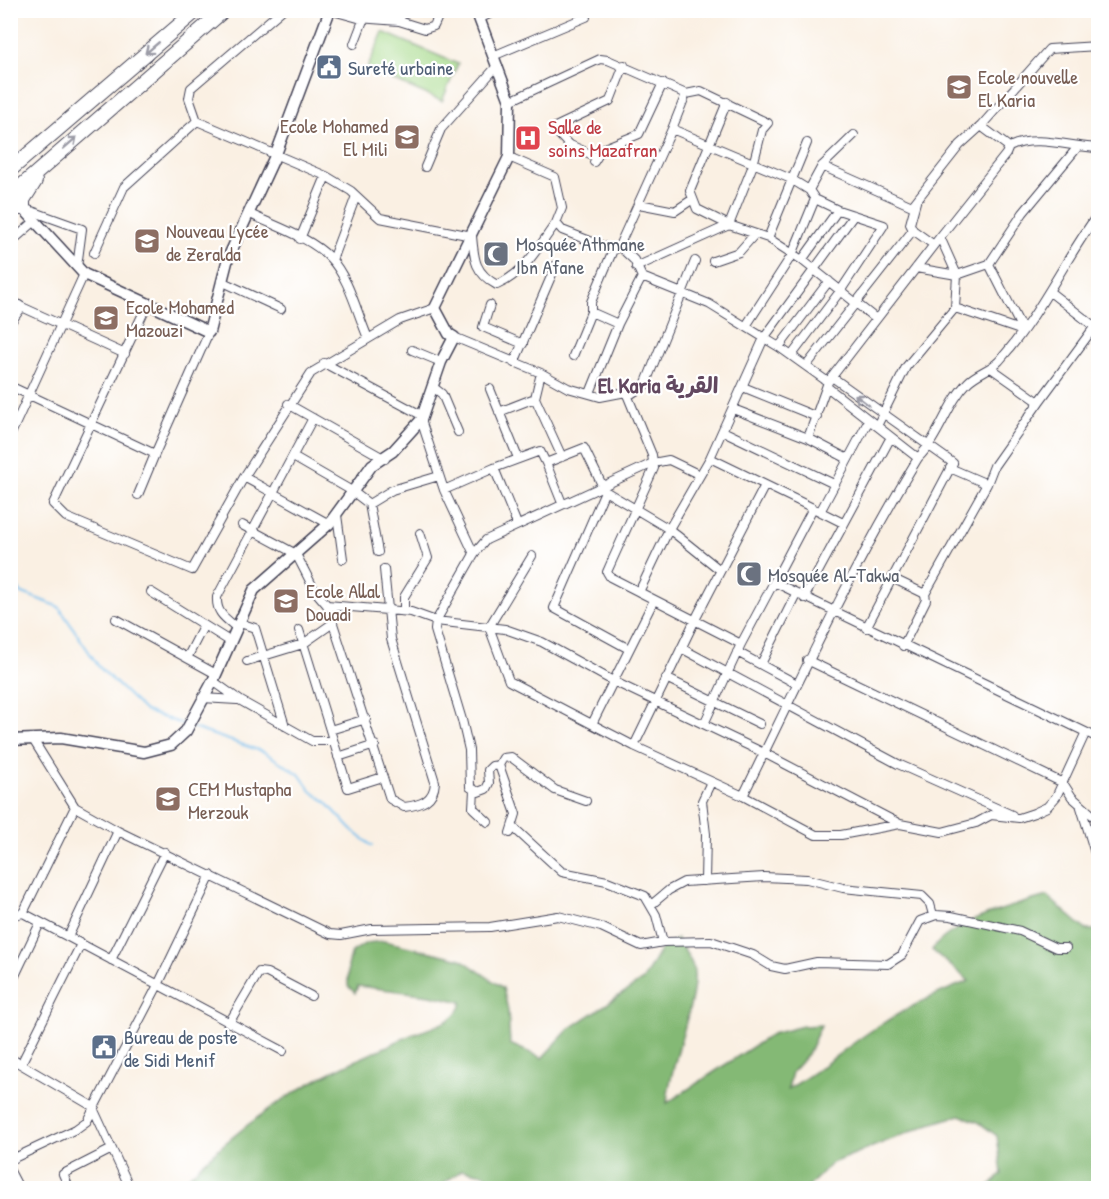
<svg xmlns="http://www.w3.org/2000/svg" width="1109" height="1199" font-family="'Patrick Hand','Playpen Sans Arabic',sans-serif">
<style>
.green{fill:#a5d989;stroke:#647e62;stroke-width:1.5}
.forest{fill:#84b975;stroke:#536e58;stroke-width:1.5}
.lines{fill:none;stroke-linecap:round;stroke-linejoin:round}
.stream{stroke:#74beed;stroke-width:2}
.street-casing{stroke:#424154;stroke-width:10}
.secondary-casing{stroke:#424154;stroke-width:13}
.highway-casing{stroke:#424154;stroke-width:16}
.street{stroke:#fff;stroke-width:8}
.secondary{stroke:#fff;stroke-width:10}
.highway{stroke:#fff;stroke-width:14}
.oneway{stroke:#9c9ca7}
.labels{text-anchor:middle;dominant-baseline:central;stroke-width:4.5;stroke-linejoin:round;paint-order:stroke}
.service-label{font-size:20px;fill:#4e5e75;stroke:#fff;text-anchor:start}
.education-label{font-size:20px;fill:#785e54;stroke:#fff;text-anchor:start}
.health-label{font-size:20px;fill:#be3a42;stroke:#fff;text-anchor:start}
.worship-label{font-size:20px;fill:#5b616d;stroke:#fff;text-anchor:start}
.quarter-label{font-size:22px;font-weight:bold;fill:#624860;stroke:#fff}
</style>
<rect width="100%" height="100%" fill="#fff"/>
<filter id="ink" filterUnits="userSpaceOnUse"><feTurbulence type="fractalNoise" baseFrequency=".0167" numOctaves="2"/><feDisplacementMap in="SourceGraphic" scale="12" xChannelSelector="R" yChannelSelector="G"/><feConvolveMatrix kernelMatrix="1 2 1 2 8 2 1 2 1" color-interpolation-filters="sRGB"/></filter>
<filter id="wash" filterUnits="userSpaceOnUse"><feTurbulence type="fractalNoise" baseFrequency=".008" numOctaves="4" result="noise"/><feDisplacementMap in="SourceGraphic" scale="24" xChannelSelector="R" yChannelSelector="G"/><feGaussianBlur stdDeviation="1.35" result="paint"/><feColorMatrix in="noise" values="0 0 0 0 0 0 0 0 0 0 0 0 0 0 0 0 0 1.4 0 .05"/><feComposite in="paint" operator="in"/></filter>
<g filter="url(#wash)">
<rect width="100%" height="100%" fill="#faf0e3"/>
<!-- green -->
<path class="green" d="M383,32L458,64L442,101L367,69Z"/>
<!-- forest -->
<path class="forest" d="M1047,896L1086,930H1098V1188H987L1002,1174L997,1136L978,1122L960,1115L930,1124L832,1163L807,1188L556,1186L506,1188L484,1174L462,1170L437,1188H177C216,1148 260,1112 309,1084C339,1066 373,1054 404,1038C422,1029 459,1024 462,1002L430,995L358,986L355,993L348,986V966L352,952L366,943L384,941L461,959L503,988L508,1010L510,1044L542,1058L569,1029L643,980L662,947L677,939C682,948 691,958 693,967C701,993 668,1069 667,1103L772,1034L803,1026L821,1025L808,1054L792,1072L788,1089C816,1073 839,1053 865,1035C898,1012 932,995 969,981L932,950C952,921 1013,906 1047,896Z"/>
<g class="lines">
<!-- stream -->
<path class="stream" d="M10,572L20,592L59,607L99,667L145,711L185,725
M193,728L264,752L299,774L311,791L325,801L352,830L372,846"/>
</g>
</g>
<g filter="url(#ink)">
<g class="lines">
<defs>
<path id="street" d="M329,10L358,18L399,21L425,29L434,26L441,10
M479,19L498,10
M399,21L403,10
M354,44L367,10
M493,56L586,17
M510,101L600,59L608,60L686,94L672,129
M727,102L690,191L697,209L729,225L768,238L802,260L876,319
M197,121L326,176
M981,126L1009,147C1035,134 1070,147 1098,148
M509,157L555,177L562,208L556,223L562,230L613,250L619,246L634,260L642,277L709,304L779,347L828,382
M597,157L568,144L553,128L610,101L624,65
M594,162L602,149L639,134L663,83
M822,166L854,135
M425,167L441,129L497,66
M809,190L822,166L912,206L960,145L981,126L1049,49L1098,46
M639,204L675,211L693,199
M26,209L82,229L77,267
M248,213C274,226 310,237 330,258C349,278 357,313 368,338
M913,230L934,245
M768,238L807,143
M300,239L326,176L351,191L380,218L472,236C474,260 475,273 497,285C525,273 539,246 556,223
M10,243L34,222
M619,246L672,129L791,179L809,190L815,199L838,210L884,225L841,290L792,355
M94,253L124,187L197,121L189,98L191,88L282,10
M332,260L356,196
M802,260L838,210
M713,261L739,252L755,234
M989,264L1023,331
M636,267L729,225L753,165L762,130L768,123L701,91L686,94
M916,268L957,275
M957,275L940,237L1006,154L1009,147
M221,281L281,309
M1050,292L1095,327
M10,299L22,307L10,323
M148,303L53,504L66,517L192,570L244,477L311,373L400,320L435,308
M490,305L483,327L523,344
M22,307L125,354
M955,308L1023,331
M591,312V302L613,250
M746,326L792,255L815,199
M454,337L541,373L568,388L600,397L626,392L652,455L654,468L611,563L607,572L610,577L741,644L774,582L1098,738
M779,347L829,281
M412,350L441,362
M573,356L591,312L618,324
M324,363L423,416
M514,363L556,265
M807,365L913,230L910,224L916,202
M991,368L1039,402L1098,322
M832,377L953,463L866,628
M10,386L155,454L209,332
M433,387L442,394L458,432
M743,387L817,417
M827,387L918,458
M490,389L518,458
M590,393L618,324L642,277
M628,396L645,385L695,261
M535,398L562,457
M288,404L385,459
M733,409L808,438L848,459
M499,412L535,398L541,373
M421,420L444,490L474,554
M877,426L906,367L955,308L957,275L989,264L1023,213L1077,148
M723,431L834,484
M10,436L84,274
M808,438L828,382L940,237
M293,457L352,491L369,504L392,490L439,476
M710,458L813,508L774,582
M494,468L540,451L546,463
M950,468L987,484
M244,477L329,524
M444,490L494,468L517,524
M605,491L554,608L629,649
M138,495L155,454
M562,503L546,463L584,448L605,491L669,529L710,458L764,338L854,215
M369,504L378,552
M817,510L843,523
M820,512L869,420
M337,515L343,559
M242,525L296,554L315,591L327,605L411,612L436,621L505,629L542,642L613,681L764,753L900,824
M532,556L489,627L509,681L634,746L743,796L816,835H841L900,824L942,832L976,823L991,815L1019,818L1034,813L1047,807L1056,797L1085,734L1088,733
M892,578L925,594L987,484L994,466L1039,402
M151,592L231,642
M639,592L669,529L720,570
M804,598L891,437
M327,605L390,799L404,807C421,805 434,801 435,782L391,639L384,569
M404,611V597L428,558L420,533
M116,619L216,674
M240,623L255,628L285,726
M237,628C225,618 216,613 217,597L313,418
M299,630L348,788L383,777
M903,646L926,600L925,594
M681,648L898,764L1012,815
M737,652L797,684
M187,658L204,625
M807,660L1063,783L1072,797L1098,820
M247,661L303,644L333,623
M761,664L796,594
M666,678L760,724
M213,681L241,701L312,741H333
M202,698L237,700
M592,724L654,600
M704,724L741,644
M330,730L366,719
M32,738L75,807L118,831L330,934L341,935L372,929L490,927L558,916L601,927L641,946L663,942L711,941L753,955L771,966L785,969L817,962L888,964L902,955L920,921L936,915L951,916L1020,931L1056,948H1066
M634,746L695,620L765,485
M338,757L375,745
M499,765L503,758L511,757L555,790L586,801
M474,790L473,808L488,822
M743,796C799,682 852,567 918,458C940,436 947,403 968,382C977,373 990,370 999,361C1039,317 1063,262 1098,214
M1080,804L1098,863
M513,827L562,872L607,881L645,896L656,915L663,942
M510,833L516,814L499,765L492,766L488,770L489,783L486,789L478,792L470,787L469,750L462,720L435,630L436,621L474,554L486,540L653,463L669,460L700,475
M705,881L706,834L702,801L711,782
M651,905L669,890L684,882L764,877L807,879L843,888L922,896L930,904L933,915
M23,913L283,1051
M10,916L23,913L75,807
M68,937L118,831
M111,960L165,852
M10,986L40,923
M229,1023L259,972L267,973L311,996
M10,1058L92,1106L130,1188
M21,1064L81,944
M10,1150L15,1158
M10,1160L76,1129L87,1121L158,985L211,875
M10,1171L19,1188
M69,1188L63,1174L112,1149"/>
<path id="secondary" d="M23,208L84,274L209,332L228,258L276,154L330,10
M10,740L61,738L144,752L171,745L186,731L213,681L254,590L329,524L372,465L393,451L421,420L441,362L454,337L449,334L435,308L509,157L510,101L476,10"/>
<path id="highway" d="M10,170L197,10
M10,196L224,10
M10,208H23V200L35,181"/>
</defs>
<!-- street casing -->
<use href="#street" class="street-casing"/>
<!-- secondary casing -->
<use href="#secondary" class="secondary-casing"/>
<!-- highway casing -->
<use href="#highway" class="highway-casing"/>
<!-- street -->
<use href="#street" class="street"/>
<!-- secondary -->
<use href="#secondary" class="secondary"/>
<!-- highway -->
<use href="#highway" class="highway"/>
</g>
<!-- one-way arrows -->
<defs><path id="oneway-shaft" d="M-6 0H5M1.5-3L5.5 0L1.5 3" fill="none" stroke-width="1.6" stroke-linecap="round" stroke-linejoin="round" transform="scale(1.5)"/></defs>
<g class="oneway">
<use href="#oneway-shaft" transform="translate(152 48) rotate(140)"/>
<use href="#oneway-shaft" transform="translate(70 143) rotate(-41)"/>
<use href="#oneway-shaft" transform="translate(862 400) rotate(-143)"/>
</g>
</g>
<!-- icons -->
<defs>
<symbol id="civic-square" viewBox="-11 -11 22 22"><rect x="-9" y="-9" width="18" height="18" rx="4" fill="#5c6f8a" stroke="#fff"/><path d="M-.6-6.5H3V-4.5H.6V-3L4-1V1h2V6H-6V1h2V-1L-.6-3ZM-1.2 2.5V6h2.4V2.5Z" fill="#fff"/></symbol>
<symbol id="school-square" viewBox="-11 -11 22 22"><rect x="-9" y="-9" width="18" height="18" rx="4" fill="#8d6e63" stroke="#fff"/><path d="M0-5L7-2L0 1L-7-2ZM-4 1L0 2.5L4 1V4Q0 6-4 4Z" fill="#fff"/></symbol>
<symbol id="hospital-square" viewBox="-11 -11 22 22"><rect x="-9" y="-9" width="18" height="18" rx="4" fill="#e0444e" stroke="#fff"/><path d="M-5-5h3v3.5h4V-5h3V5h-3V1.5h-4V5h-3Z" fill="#fff"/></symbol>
<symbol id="mosque-square" viewBox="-11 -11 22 22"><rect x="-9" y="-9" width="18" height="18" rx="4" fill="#6b7280" stroke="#fff"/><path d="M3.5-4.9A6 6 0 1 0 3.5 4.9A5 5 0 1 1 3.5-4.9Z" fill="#fff"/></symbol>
</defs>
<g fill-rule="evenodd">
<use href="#civic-square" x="314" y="52" width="30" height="30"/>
<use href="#school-square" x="944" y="72" width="30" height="30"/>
<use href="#school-square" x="392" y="122" width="30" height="30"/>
<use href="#hospital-square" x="513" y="123" width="30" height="30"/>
<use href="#school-square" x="132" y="226" width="30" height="30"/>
<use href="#mosque-square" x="481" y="239" width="30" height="30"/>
<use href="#school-square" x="91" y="303" width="30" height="30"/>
<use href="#mosque-square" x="734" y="559" width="30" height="30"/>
<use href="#school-square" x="271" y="586" width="30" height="30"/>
<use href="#school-square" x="153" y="784" width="30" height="30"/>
<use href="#civic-square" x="89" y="1032" width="30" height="30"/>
</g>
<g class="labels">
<!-- service labels -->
<g class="service-label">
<text x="348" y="67">Sureté urbaine</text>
<text x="124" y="1036">Bureau de poste<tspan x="124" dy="23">de Sidi Menif</tspan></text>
</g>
<!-- education labels -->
<g class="education-label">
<text x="978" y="76">Ecole nouvelle<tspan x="978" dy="23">El Karia</tspan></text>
<text x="388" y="125" text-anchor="end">Ecole Mohamed<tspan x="388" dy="23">El Mili</tspan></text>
<text x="166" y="230">Nouveau Lycée<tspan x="166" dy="23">de Zeralda</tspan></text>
<text x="126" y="306">Ecole Mohamed<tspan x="126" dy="23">Mazouzi</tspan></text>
<text x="306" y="590">Ecole Allal<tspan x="306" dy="23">Douadi</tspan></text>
<text x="188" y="788">CEM Mustapha<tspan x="188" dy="23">Merzouk</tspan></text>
</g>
<!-- health labels -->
<g class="health-label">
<text x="548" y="126">Salle de<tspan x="548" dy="23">soins Mazafran</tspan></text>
</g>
<!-- worship labels -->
<g class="worship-label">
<text x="516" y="243">Mosquée Athmane<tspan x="516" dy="23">Ibn Afane</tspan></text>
<text x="768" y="574">Mosquée Al-Takwa</text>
</g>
<!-- quarter labels -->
<g class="quarter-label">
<text x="658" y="385">El Karia القرية</text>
</g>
</g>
<!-- margin -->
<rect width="1109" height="1199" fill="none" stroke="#fff" stroke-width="36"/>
</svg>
